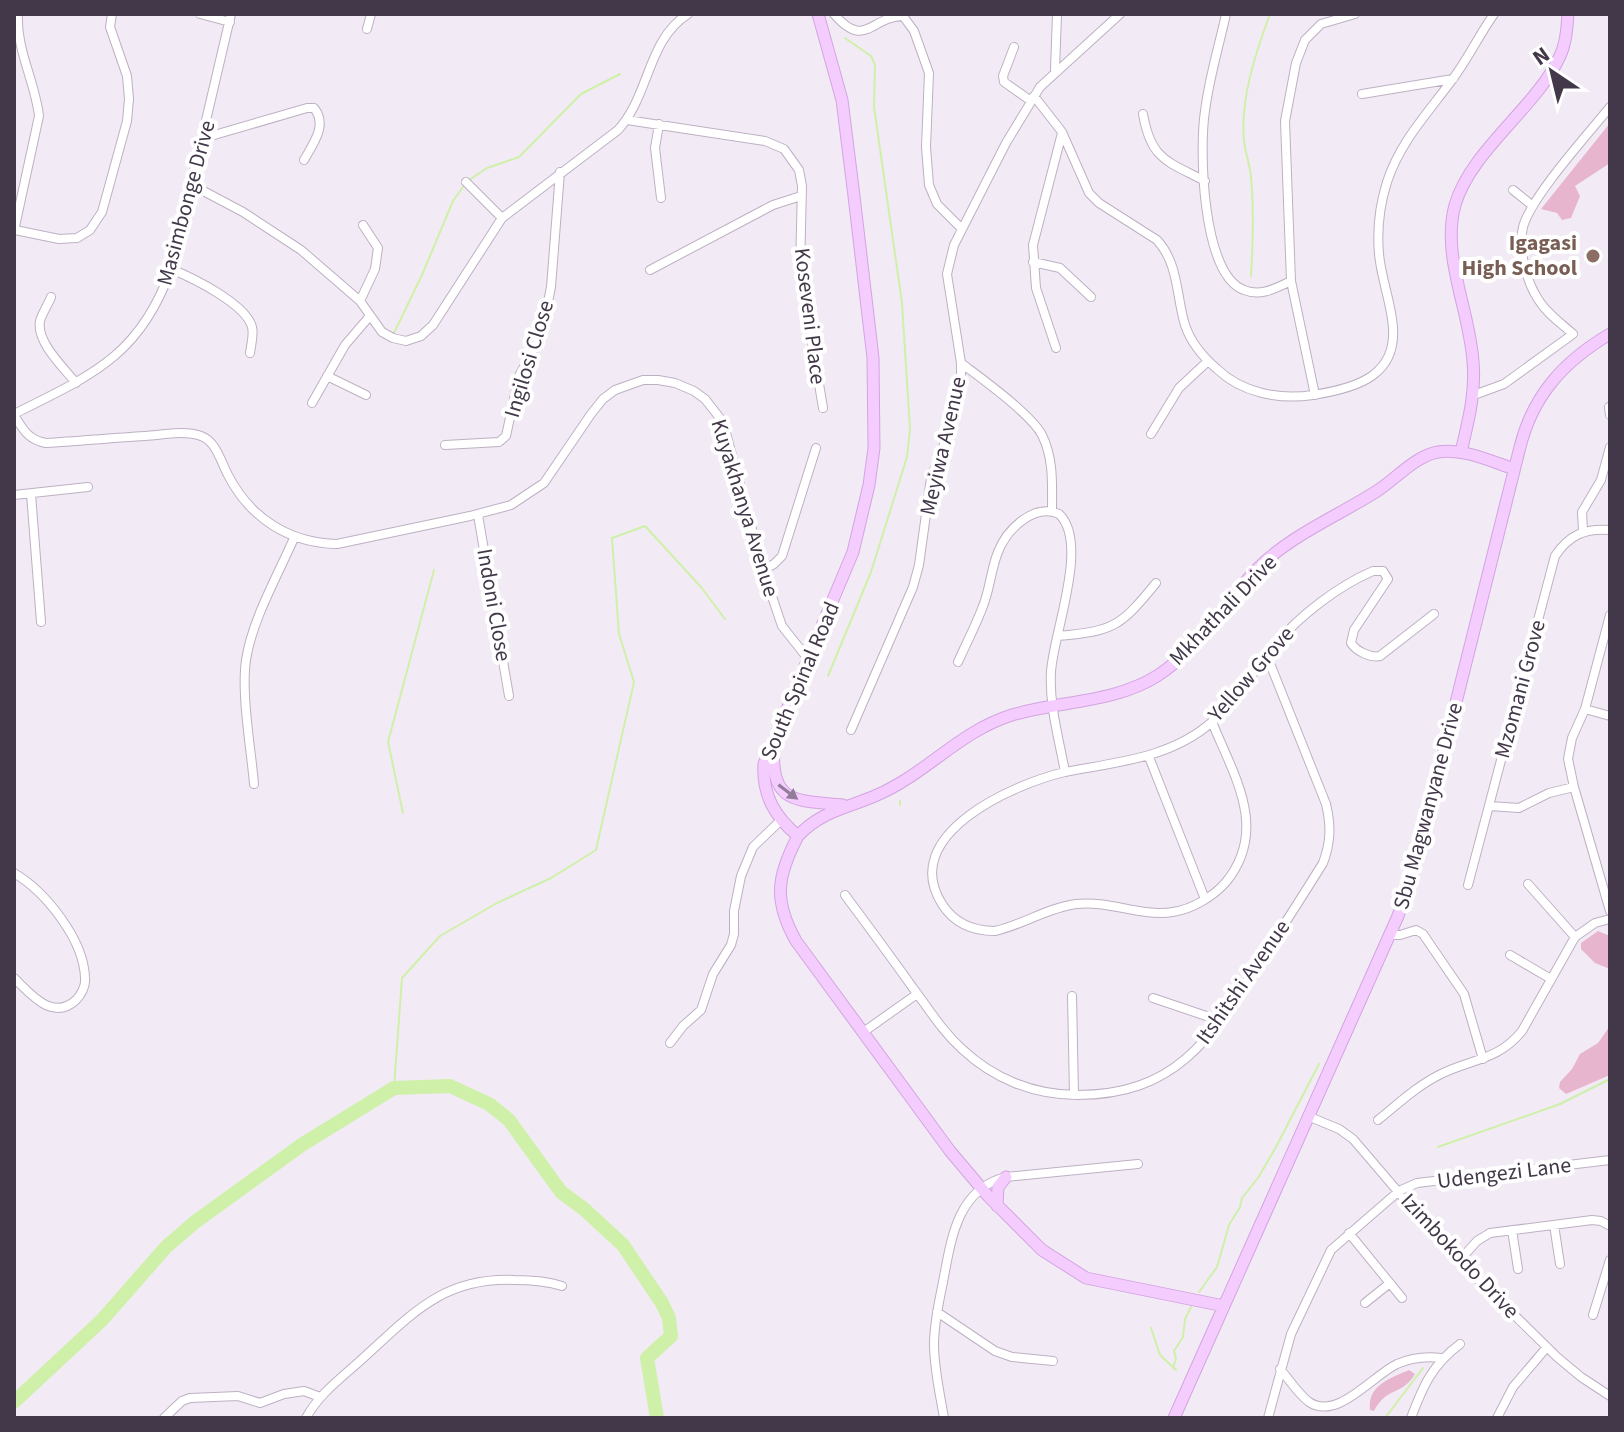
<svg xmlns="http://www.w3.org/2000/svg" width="1624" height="1432" font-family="'Source Sans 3',sans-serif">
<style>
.green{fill:#e8b5ce}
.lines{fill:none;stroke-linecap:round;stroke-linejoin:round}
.stream{stroke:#cff0a9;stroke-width:2}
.river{stroke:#cff0a9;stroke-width:14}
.street-casing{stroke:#beb0c3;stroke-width:10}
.secondary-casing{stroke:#d3a4e0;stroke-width:13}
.street{stroke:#fff;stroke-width:8}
.secondary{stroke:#f4ccfe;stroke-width:11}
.oneway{fill:#937b9a}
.education-dot{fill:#8d6e63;stroke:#fff;stroke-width:3}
.labels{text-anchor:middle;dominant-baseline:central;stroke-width:8;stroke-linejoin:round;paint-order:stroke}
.street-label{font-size:22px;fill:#433849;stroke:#fff}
.education-label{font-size:22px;font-weight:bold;fill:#785e54;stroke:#fff;text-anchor:end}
</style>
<rect width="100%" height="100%" fill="#f2ebf5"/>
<!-- green -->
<path class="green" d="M1610,123V163L1575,186L1580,196L1571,218L1562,220L1557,213L1541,209Z
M1598,931L1610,936V969L1595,963L1581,949V943Z
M1610,1026V1075L1566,1094L1559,1088L1560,1082L1572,1069L1580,1054L1598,1043Z
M1409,1370L1415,1374C1401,1397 1388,1385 1374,1411L1370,1410C1367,1385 1391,1378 1409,1370Z"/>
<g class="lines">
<!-- stream -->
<path class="stream" d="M469,180L487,168L519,157L581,94L620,74
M1251,276C1253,243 1254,210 1251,177C1250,164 1245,153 1244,140C1240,99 1256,52 1270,14
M394,333L422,275L453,201L465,184
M828,676L871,572L907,457L910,429L902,303L874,107L875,65L871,56L845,38
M900,801V805
M403,813L388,742L434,570
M394,1088L402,978L440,936L497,903L551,878L596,850L634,682L619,634L612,538L645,526L701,587L725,619
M1438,1147L1560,1104L1610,1079
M1199,1292L1217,1267L1229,1225L1240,1207L1242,1198L1258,1178L1276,1147L1319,1064
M1151,1328L1160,1355L1176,1370
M1173,1368L1176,1359L1174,1351L1183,1337L1185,1319L1191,1307
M1385,1418L1423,1368"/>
<!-- river -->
<path class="river" d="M14,1402L102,1320L166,1247L195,1222L303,1144L394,1088L450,1086L489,1104L509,1120L561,1192L584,1209L623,1245L662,1303L669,1318L671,1336L647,1358L657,1418"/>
<defs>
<path id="street" d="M200,14L230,22
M834,14C865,50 870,17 903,16L914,31L929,73L926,147L929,185L937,204L961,228
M1226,14C1219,46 1209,78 1205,111C1199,149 1202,275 1244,290C1261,297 1276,288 1291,281
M367,29L371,14
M1014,47L1003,76L1004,82L1031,101
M1055,70L1057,14
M1362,94L1453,79
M1034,96L1062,132L1089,193L1099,203L1157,240C1179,264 1176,296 1185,325C1191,343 1203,357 1217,369C1242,393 1279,400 1313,395C1358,388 1401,375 1392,319C1389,297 1381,276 1379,254C1377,231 1380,204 1387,182C1400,142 1427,114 1452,80C1468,59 1479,35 1494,14
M1143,114C1151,160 1167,161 1205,181
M627,120L765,141L784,149L799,170L802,186L800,270L823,408
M659,124L655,148L661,198
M204,138L307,108H314C328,125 313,144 304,160
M466,182L502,218
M192,185L243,212L301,250L360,301L382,332L393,338L406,341L421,336L433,325L502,218L618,130C650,95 647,40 688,14
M1513,190L1533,206
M15,230L59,239L77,238L90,230L102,212L127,121L129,99L127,76L110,27L112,14
M14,231L39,116C35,81 16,50 18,14
M1033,262L1060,268L1091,297
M171,269C193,278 246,304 252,327C254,335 251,345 250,353
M650,270L773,205L801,196
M51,297C48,305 42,313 40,321C36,342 64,368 76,383
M360,301L375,269L378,248L363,225
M1056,348L1036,288L1033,245L1062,133
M961,363C982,379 1031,414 1042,435C1054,459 1052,485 1052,511
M327,376L366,395
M1315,395L1291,281L1285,121L1296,63L1305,40L1321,24L1355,14
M1474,395L1504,384L1573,334C1561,323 1546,313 1538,299C1526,281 1518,248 1523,227C1531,197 1588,134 1610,107
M312,403L345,345L369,317
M1609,407L1610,415
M14,414C92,375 140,356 171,269L231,14
M14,415C23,429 28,440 46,443C79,441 112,438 145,436C162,435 184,430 201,436C216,441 221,462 228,475C250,518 289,543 337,544L470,516L511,505L544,483L591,414L603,399L615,390L643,380H658L675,383L694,391L705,399L723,422L763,570L782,626L809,660
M1151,434L1179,388L1208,361
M445,445L499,442L506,436L519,376L538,341L546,312L551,287L560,172
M31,494L41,622
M14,495L88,487
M478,515L509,696
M1583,531L1582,512L1601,480L1610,447
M763,570L774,564L782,556L816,448
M1610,615L1585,709L1572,738L1568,759L1574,787L1610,911
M1058,636C1114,631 1120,627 1156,583
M958,662C966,644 976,625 983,606C990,589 991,569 998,552C1007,529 1034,503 1059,514C1090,543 1053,634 1051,672C1049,705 1059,739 1065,772C1117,762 1172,758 1213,721C1237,699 1255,669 1275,645C1299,616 1338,586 1373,571H1383L1388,579L1354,630L1351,643C1356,651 1370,658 1380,656L1434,614
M1585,709L1610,716
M851,730L913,587L919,565L931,478L953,421L961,389V363L947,274L954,245L1006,143L1040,87L1120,14
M1149,757L1205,899
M1065,772C1013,784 898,835 942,904C954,923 973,931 995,931C1022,925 1047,908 1076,904C1109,900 1140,917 1173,912C1192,909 1213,897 1226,882C1269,829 1234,776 1212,722
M254,784C251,748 241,695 246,660C252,620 278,575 294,538
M1489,806L1519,808L1549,793L1574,787
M14,873C46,892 84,940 85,978C86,986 81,995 76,1000C52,1022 30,993 14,978
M1528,884L1575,937
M1468,885L1555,556C1569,535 1585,528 1610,530
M845,895C868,926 891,957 913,988C929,1009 942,1031 962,1049C994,1079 1034,1095 1077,1095C1175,1095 1210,1040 1258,965C1280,931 1302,897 1323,863C1331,842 1331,825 1326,804L1267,656
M1390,935H1400L1416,930L1423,934L1464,994L1483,1059
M1510,955L1551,979
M1072,996L1074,1095
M1153,998L1221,1021
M862,1033L917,994
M670,1043L683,1026L701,1010L713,974L731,945L734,934V911L741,876L753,847L781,820
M1310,1117L1339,1129L1353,1139L1447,1249L1557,1357L1581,1377L1610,1396
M1378,1120C1398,1104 1417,1086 1439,1075C1470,1059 1498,1061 1522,1031L1575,937L1595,923L1610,919
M1554,1225L1560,1264
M1512,1230L1518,1269
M1349,1233L1402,1298
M1459,1261L1477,1241L1490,1233L1592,1220L1601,1221L1610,1226
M1365,1303L1390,1283
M937,1312L995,1351L1012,1357L1053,1361
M1593,1315L1610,1260
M1280,1369C1289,1379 1298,1394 1309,1402C1337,1421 1372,1376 1397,1364C1411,1358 1426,1356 1441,1358
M164,1418L182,1401L190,1398L238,1396L260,1403L284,1394L304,1391L320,1397
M306,1418C319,1394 341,1378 361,1360C410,1316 442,1277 514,1280C530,1280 547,1281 562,1286
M944,1418C940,1394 934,1369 934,1344C934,1323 939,1302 943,1282C951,1240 957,1189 1006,1177L1138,1164
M1268,1418L1291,1334L1331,1250L1399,1191L1417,1183L1610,1160
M1411,1418C1423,1386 1432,1365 1460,1344
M1497,1418L1513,1387L1547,1347"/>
<path id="secondary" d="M818,14L842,100L854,196L873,358L874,448L869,485L853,552L764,764C762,795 775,817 798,836C777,876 773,900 796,941L950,1151L988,1196L1042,1250L1086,1278L1224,1306
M1461,452C1468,422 1476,393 1473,362C1470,311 1441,256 1455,205C1471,150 1537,107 1560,56C1566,43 1567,28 1568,14
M774,746C770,805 796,800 843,805
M798,836C821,811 848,808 877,795C926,774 960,731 1012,715C1059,701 1114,703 1157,676C1198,650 1223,605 1256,570C1289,536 1338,516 1377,491C1396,479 1415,456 1438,452C1463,448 1490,461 1514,469
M997,1206L998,1187L1006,1177
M1174,1418L1398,916L1414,870L1520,447C1533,395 1564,361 1610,334"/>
</defs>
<!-- street casing -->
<use href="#street" class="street-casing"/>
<!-- secondary casing -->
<use href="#secondary" class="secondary-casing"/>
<!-- street -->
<use href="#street" class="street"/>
<!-- secondary -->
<use href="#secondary" class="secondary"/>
</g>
<!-- one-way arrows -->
<defs><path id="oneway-solid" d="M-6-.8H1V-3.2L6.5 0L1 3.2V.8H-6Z" transform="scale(2)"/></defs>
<use class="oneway" href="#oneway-solid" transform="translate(788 792) rotate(37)"/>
<!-- markers -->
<circle class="education-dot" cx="1593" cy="256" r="8"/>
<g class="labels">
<!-- street labels -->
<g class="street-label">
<text transform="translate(186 203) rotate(-75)">Masimbonge Drive</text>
<text transform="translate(810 316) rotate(83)">Koseveni Place</text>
<text transform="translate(529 359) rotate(-73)">Ingilosi Close</text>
<text transform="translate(943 446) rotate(-77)">Meyiwa Avenue</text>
<text transform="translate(745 508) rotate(73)">Kuyakhanya Avenue</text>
<text transform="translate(494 605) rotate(80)">Indoni Close</text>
<text transform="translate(1223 610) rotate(-46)">Mkhathali Drive</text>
<text transform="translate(1251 674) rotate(-49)">Yellow Grove</text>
<text transform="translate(800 681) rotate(-67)">South Spinal Road</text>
<text transform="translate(1520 689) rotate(-75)">Mzomani Grove</text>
<text transform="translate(1428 806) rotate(-75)">Sbu Magwanyane Drive</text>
<text transform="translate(1243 982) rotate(-55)">Itshitshi Avenue</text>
<text transform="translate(1504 1173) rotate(-7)">Udengezi Lane</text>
<text transform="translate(1460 1256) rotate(47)">Izimbokodo Drive</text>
</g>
<!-- education labels -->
<g class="education-label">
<text x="1577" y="243">Igagasi<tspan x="1577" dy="25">High School</tspan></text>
</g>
</g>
<!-- border -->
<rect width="1624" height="1432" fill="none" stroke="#433849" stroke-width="32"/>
<!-- north arrow -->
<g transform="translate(1552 72) rotate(325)" stroke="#ffffff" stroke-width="6" paint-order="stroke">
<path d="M0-6L14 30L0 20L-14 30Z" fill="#433849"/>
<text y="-12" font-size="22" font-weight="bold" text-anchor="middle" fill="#433849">N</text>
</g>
</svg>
